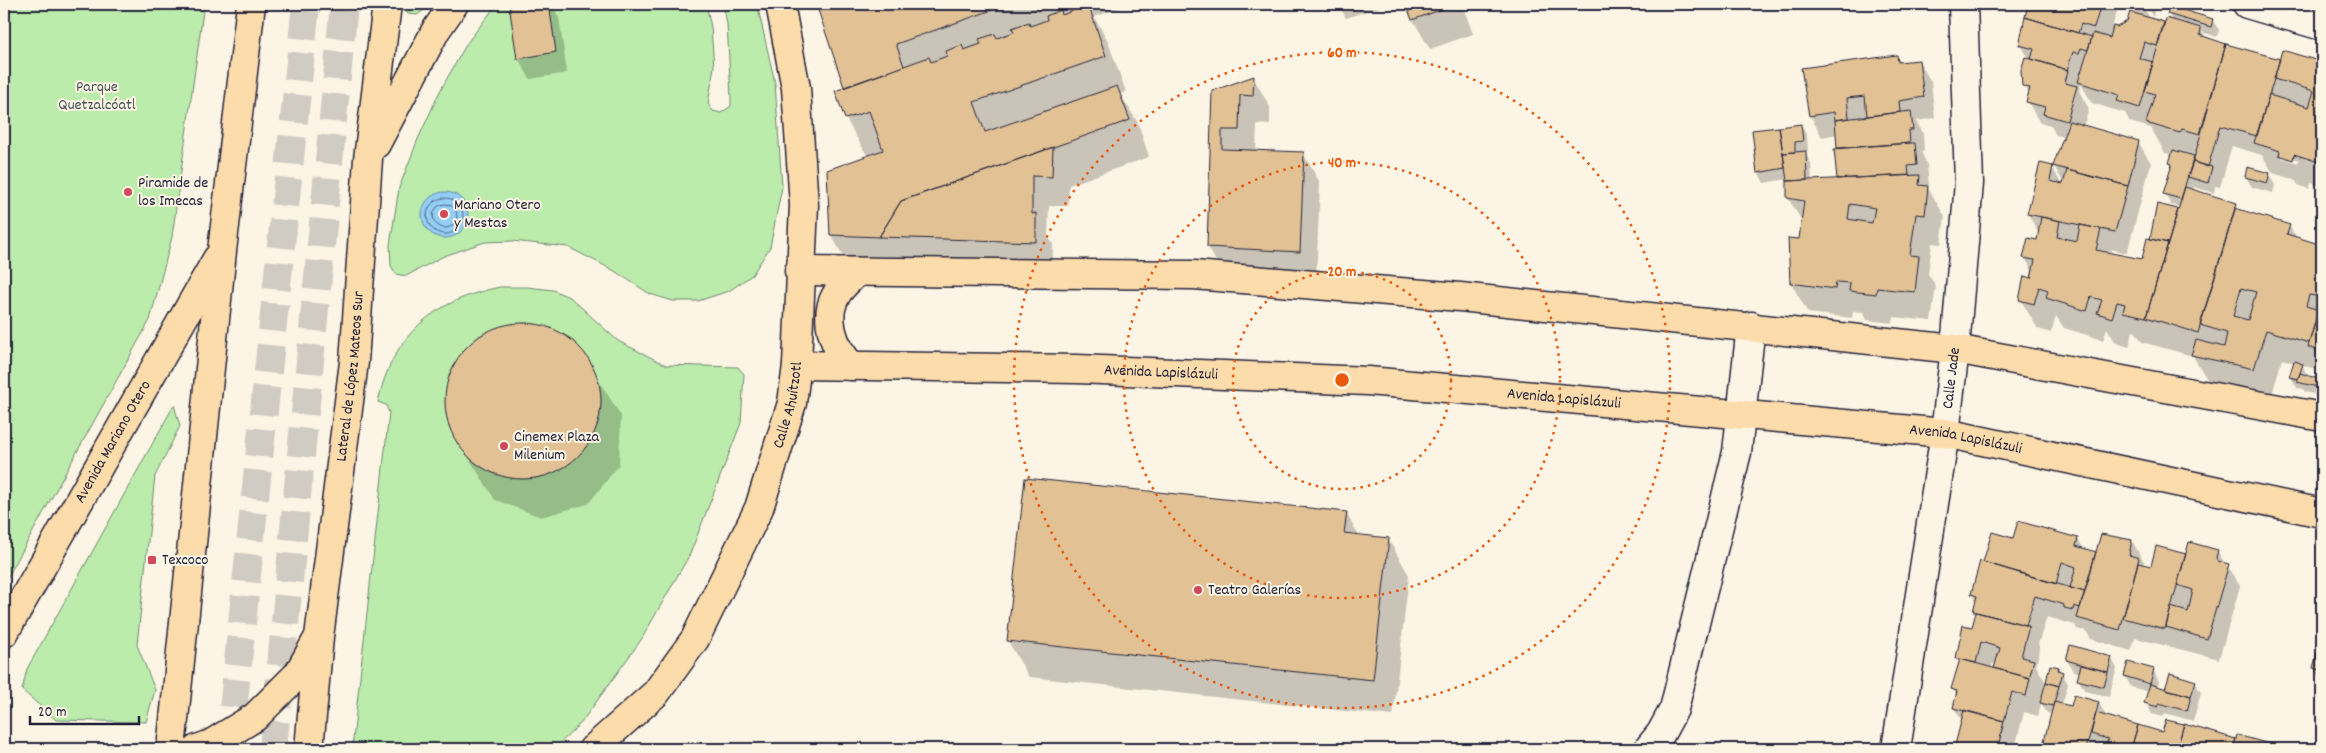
<svg xmlns="http://www.w3.org/2000/svg" width="2326" height="753" font-family="Dekko,sans-serif">
<style>
.green{fill:#bcecab;stroke:#6f8773}
.water{fill:#94cef4;stroke:#6689aa}
.shadow{fill:#0003;fill-rule:evenodd}
.lines{fill:none;stroke-linecap:round;stroke-linejoin:round}
.shore{stroke:#506785;stroke-width:1}
.building{fill:#e2c295;stroke:#22223b;fill-rule:evenodd}
.major-tunnel{stroke:#d0cbc3;stroke-width:28;stroke-dasharray:28 14;stroke-linecap:butt}
.minor-casing{stroke:#22223b;stroke-width:31}
.major-casing{stroke:#22223b;stroke-width:31}
.minor{stroke:#fcf5e5;stroke-width:28}
.major{stroke:#fddcac;stroke-width:28}
.ring{fill:none;stroke:#e8590c;stroke-width:2.5;stroke-dasharray:2.5 5}
.poi-dot{fill:#d1495b;stroke:#fcf5e5;stroke-width:2}
.labels{text-anchor:middle;dominant-baseline:central;stroke-width:4;stroke-linejoin:round;paint-order:stroke}
.park-label{font-size:16px;fill:#485457;stroke:#fcf5e5}
.poi-label{font-size:16px;fill:#22223b;stroke:#fcf5e5;text-anchor:start}
.street-label{font-size:16px;fill:#22223b;stroke:#fcf5e5}
.centre{fill:#e8590c;stroke:#fcf5e5;stroke-width:2.5}
.ring-label{font-size:15px;text-anchor:middle;font-weight:bold;fill:#e8590c;stroke:#fcf5e5;stroke-width:4;stroke-linejoin:round;paint-order:stroke}
</style>
<rect width="100%" height="100%" fill="#fcf5e5"/>
<filter id="ink" filterUnits="userSpaceOnUse"><feTurbulence type="fractalNoise" baseFrequency=".02" numOctaves="2"/><feDisplacementMap in="SourceGraphic" scale="10" xChannelSelector="R" yChannelSelector="G"/><feConvolveMatrix kernelMatrix="1 2 1 2 8 2 1 2 1" color-interpolation-filters="sRGB"/></filter>
<g filter="url(#ink)">
<!-- green -->
<path class="green" d="M4,4H204L172,237L150,320L4,584Z
M401,4H433L417,15L408,14L401,8Z
M497,4H706L711,27L714,67L708,104L713,111L721,113L731,106V97L727,24L723,4H757L775,83L782,187L770,247L752,275L729,291L698,301H673L650,294L613,270L568,247L512,241L485,242L444,256L406,276L396,274L391,266L390,245L399,188L418,139L440,91L467,43Z
M500,287H527L553,290L571,298L618,341L666,365L738,367L744,374L741,423L690,554L641,640L581,723L554,749H352L389,413L386,405L378,402C392,335 434,300 500,287Z
M174,405L180,426L155,476L137,645L155,690L146,722L56,720L22,690L27,669Z"/>
<!-- water -->
<path class="water" d="M422 215a23 23 0 1 1 46 0a23 23 0 1 1-46 0Z"/>
<!-- shadow -->
<path class="shadow" d="M511,4H551L559,17L567,73L530,79L518,58Z
M817,4H1131L1094,17L1107,39L1126,92L1120,94L1138,123L1149,157L1069,185L1068,206H1049L1048,237L1053,244L1052,271H852L831,235L868,157L846,119L836,91L846,88Z
M1338,4H1387L1346,18Z
M1407,4H1462L1473,34L1430,49L1413,20Z
M2028,4H2150L2154,12L2153,17L2147,8H2144L2154,25L2164,23L2165,26L2173,21L2168,14L2212,20L2219,30L2217,37L2202,32L2206,38L2280,60L2283,51L2322,63V187L2311,183L2309,189L2298,185L2295,180L2273,173L2262,155L2232,146L2220,187L2215,186L2214,193L2194,187L2193,191L2236,204L2239,210L2289,226L2297,238L2322,246V371L2302,365L2308,377L2322,381V396L2305,392L2303,389L2297,388L2291,377L2295,363L2282,359L2271,398L2210,384L2193,356L2142,342L2136,332L2133,331L2129,347L2116,343L2107,328L2103,340L2064,328L2056,316L2051,333L2038,329L2020,299L2032,279L2033,272L2025,258L2038,241L2039,234L2028,214L2052,167L2062,185H2065L2054,166L2065,137L2056,135L2051,126L2040,123L2028,102L2030,95L2024,85L2029,60L2020,45V39L2029,6ZM2114,8L2131,13L2128,22L2118,29L2112,27L2117,12ZM2081,84L2092,103L2125,113L2130,122L2151,128L2165,153L2173,155L2171,163L2173,167L2165,194L2171,205L2180,207L2179,213L2177,210L2152,241L2143,261L2114,255L2111,249L2127,253L2151,163L2138,142L2083,127L2089,109L2079,91ZM2282,155L2299,160L2298,163L2282,158Z
M1896,56L1901,63L1919,61L1931,82L1935,118L1916,121L1923,133L1924,151H1921L1927,165L1929,186H1927L1945,217L1941,244L1932,243L1928,274L1936,286L1931,321L1894,317L1893,323L1867,320L1863,312L1853,311L1852,318L1808,313L1791,283L1803,223L1788,198V179L1764,183L1758,172L1753,131L1801,126L1807,136L1808,151L1804,152L1811,163L1812,181L1838,180L1837,134L1822,137L1810,115Z
M1253,77L1270,107V125L1257,124L1256,152L1303,153L1320,183L1316,281L1225,277L1208,247L1213,92Z
M2269,175L2275,185L2273,193L2252,187L2246,177Z
M526,322L572,338L621,416L619,465L588,504L541,517L495,500L447,423L448,374L479,335Z
M1346,513L1359,536L1388,539L1409,575L1393,716L1029,677L1008,641Z
M2111,536L2132,541L2144,562L2143,566L2151,568L2187,556L2217,551L2240,586L2219,659L2135,638L2131,651L2091,639L2086,631L2077,629L2075,625L2047,617L2038,644L2040,649L2036,666L2046,683L2058,668L2062,673L2068,684L2062,705L2072,708L2099,703L2107,718L2163,734L2237,741L2238,736L2283,749H2043L2052,714L2047,713L2041,703L2038,716L2024,712L2015,748L2020,749H1956L1963,722L1954,708L1957,697L1953,688L1960,662L1958,658L1973,629L1976,615L1974,611L1977,602L1972,594L1984,563L2014,540L2078,539L2084,550L2097,554ZM1993,663L1996,664L1995,669H1991Z
M2322,639V682L2314,668Z
M2111,658L2117,668L2109,697L2085,691L2079,680L2081,673L2073,671L2067,660Z
M2153,670L2159,681L2157,688L2166,690L2195,682L2201,693L2193,721L2165,713L2164,717L2152,714L2146,703L2149,692L2131,687L2125,676Z"/>
<g class="lines">
<!-- shore -->
<path class="shore" d="M427 216a18 18 0 1 1 36 0a18 18 0 1 1-36 0Z
M433 216a12 12 0 1 1 24 0a12 12 0 1 1-24 0Z"/>
</g>
<!-- building -->
<path class="building" d="M509,4H549L556,52L517,59Z
M816,4H1009L896,44L904,66L844,87Z
M1079,4H1088L1106,56L974,102L985,132L1117,86L1130,120L901,201L879,237L830,235L827,170L883,150L869,111L845,119L835,91L929,57L931,62L947,56L946,51L962,45L964,50L981,44L979,39L995,34L997,38L1014,32L1012,28L1029,22L1030,26L1047,20L1046,16L1061,10L1062,15L1080,8Z
M1406,4H1457L1412,20Z
M2028,4H2101L2094,28L2081,24L2078,33L2025,17Z
M2129,4H2148L2146,9Z
M2170,6L2213,19L2211,27L2167,14Z
M2130,12L2164,22L2157,46L2144,42L2139,58L2153,62L2140,108L2117,101L2119,95L2078,82L2093,33L2110,38L2113,26L2117,27L2127,21Z
M2025,17L2092,37L2088,50L2081,48L2079,53L2073,52L2067,70L2031,59L2034,49L2019,45Z
M2166,18L2201,28L2200,35L2226,44L2200,134L2182,129L2180,133L2146,123L2155,94L2145,91Z
M2226,44L2280,59L2257,136L2220,126L2208,167L2193,162Z
M2282,50L2322,62V163L2294,154L2293,160L2279,155L2280,151L2254,143L2269,95L2309,107L2314,91L2274,79Z
M1897,55L1898,62L1919,60L1924,97L1899,101L1900,112L1867,116L1865,96L1847,98L1849,118L1835,120L1834,112L1809,116L1801,68Z
M2025,57L2068,70L2065,83L2077,86L2067,121L2043,114L2045,107L2026,102L2030,88L2022,86L2021,70Z
M1254,76L1253,96L1240,95L1239,130H1222V149L1304,152L1300,252L1207,247L1212,91Z
M1911,111L1913,130H1909L1910,143L1837,148L1835,120Z
M2069,121L2139,141L2128,186L2053,166Z
M1801,124L1803,141L1795,142V152L1783,153L1779,127Z
M1779,127L1785,168L1757,173L1752,130Z
M1910,143H1915L1917,165L1908,166L1909,175L1837,179L1834,149Z
M1053,147L1052,177L1032,176V214L1036,213V242L879,237L901,201Z
M2173,150L2194,156L2181,199L2163,194L2172,164L2169,163Z
M1806,151L1807,180L1787,181L1783,153Z
M2193,162L2212,167L2208,183L2188,177Z
M2040,163L2053,166L2050,181L2063,184L2067,170L2128,186L2115,232L2027,214Z
M2247,167L2270,173L2267,183L2245,177Z
M1920,175L1919,185L1928,186L1925,215L1916,214L1910,255L1919,256L1915,292L1877,288L1876,294L1849,291L1850,283L1836,282L1835,289L1790,283L1788,238L1799,239L1804,201L1787,198V181ZM1850,204L1875,208L1872,223L1848,219Z
M2185,187L2237,203L2198,333L2146,317Z
M2157,204L2178,209L2168,243L2150,239Z
M2235,208L2290,225L2287,234L2322,245V297L2309,295L2306,306L2319,310L2309,343L2266,330L2254,369L2191,355L2196,340L2224,347L2227,333L2200,325ZM2241,288L2256,292L2248,320L2233,316Z
M2041,217L2060,221L2057,237L2077,241L2080,225L2101,229L2096,250L2142,259L2147,238L2168,243L2146,317L2123,312L2125,304L2117,302L2112,318L2097,313L2102,300L2091,297L2087,311L2046,298L2048,290L2039,287L2034,304L2019,300L2024,276L2031,278L2035,260L2023,258L2028,238L2037,240Z
M2322,297V352L2308,347Z
M445 401a78 78 0 1 1 156 0a78 78 0 1 1-156 0Z
M2294,361L2303,364L2298,379L2289,377Z
M2300,373L2322,380V388L2297,382Z
M1025,478L1347,512L1344,533L1389,538L1373,680L1007,641Z
M2018,521L2078,538L2076,546L2096,552L2085,592L2070,588L2076,567L2062,562L2056,584L1983,562L1992,532L2013,538Z
M2101,534L2132,540L2129,555L2139,558L2120,630L2077,618Z
M2189,542L2218,550L2216,558L2218,561L2229,564L2207,639L2166,627L2171,607L2188,612L2193,590L2177,585Z
M2156,546L2186,554L2165,629L2123,618L2138,563L2151,566Z
M1980,561L2085,592L2080,608L2074,606L2073,610L2064,608V605L2035,596L2026,625L1973,611L1977,596L1971,594Z
M1976,612L2029,626L2021,657L2034,660L2029,678L1994,668L2000,648L1981,642L1976,663L1956,658L1963,625L1972,627Z
M2322,635V671L2313,668Z
M2070,645L2112,657L2108,672L2066,660Z
M1960,659L2030,678L2026,696L2012,692L2004,721L1953,708L1957,691L1951,689Z
M2128,662L2154,669L2150,684L2124,676Z
M2050,665L2059,667L2058,670L2063,672L2059,686L2046,682Z
M2081,665L2108,672L2104,687L2077,680Z
M2170,673L2196,681L2191,696L2165,689Z
M2046,682L2059,686L2053,706L2040,703Z
M2150,684L2191,696L2187,711L2159,703L2158,707L2144,703Z
M2074,695L2099,702L2086,749H2042L2054,702L2071,706Z
M1964,710L2004,721L1999,743L2025,749H1954Z
M2096,713L2138,725L2131,749H2105L2108,739L2091,734Z
M2166,720L2184,724L2177,749H2131L2138,725L2162,732Z
M2184,724L2236,739L2233,749H2177Z
M2237,735L2288,749H2233Z"/>
<g class="lines">
<!-- major-tunnel -->
<path class="major-tunnel" d="M229,749L306,4
M273,749L344,4"/>
<defs>
<g id="minor">
<path d="M2247,4L2322,26"/>
<path d="M1648,749L1661,733L1674,709L1737,452L1751,326"/>
<path id="s1" d="M1896,749L1945,433L1955,349L1969,183L1963,4"/>
</g>
<g id="major">
<path d="M376,144L436,30L454,4"/>
<path d="M799,271L1194,275L1460,297L1955,349L2322,417"/>
<path id="s2" d="M797,365L1077,369L1368,381L1945,433L2322,513"/>
<path d="M852,366C833,348 822,315 838,292C843,285 851,278 857,272"/>
<path id="s3" d="M4,633L217,259"/>
<path d="M171,749L222,251L251,4"/>
<path d="M197,749L211,744L255,717L298,674L316,642"/>
<path id="s4" d="M309,749L319,637L354,362L368,159L387,4"/>
<path id="s5" d="M593,749L656,693L695,639L759,508L792,403L797,365L804,205L796,88L780,4"/>
</g>
</defs>
<!-- minor casing -->
<use href="#minor" class="minor-casing"/>
<!-- major casing -->
<use href="#major" class="major-casing"/>
<!-- minor -->
<use href="#minor" class="minor"/>
<!-- major -->
<use href="#major" class="major"/>
</g>
</g>
<!-- distance rings -->
<g class="ring">
<circle cx="1342" cy="380" r="109"/>
<circle cx="1342" cy="380" r="218"/>
<circle cx="1342" cy="380" r="328"/>
</g>
<!-- markers -->
<g class="poi-dot">
<circle cx="128" cy="192" r="5"/>
<circle cx="444" cy="214" r="5"/>
<circle cx="504" cy="446" r="5"/>
<rect x="147" y="555" width="10" height="10" rx="2.5"/>
<circle cx="1198" cy="590" r="5"/>
</g>
<g class="labels">
<!-- park labels -->
<g class="park-label">
<text x="97" y="87">Parque<tspan x="97" dy="18">Quetzalcóatl</tspan></text>
</g>
<!-- poi labels -->
<g class="poi-label">
<text x="138" y="183">Piramide de<tspan x="138" dy="18">los Imecas</tspan></text>
<text x="454" y="205">Mariano Otero<tspan x="454" dy="18">y Mestas</tspan></text>
<text x="514" y="437">Cinemex Plaza<tspan x="514" dy="18">Milenium</tspan></text>
<text x="162" y="560">Texcoco</text>
<text x="1208" y="590">Teatro Galerías</text>
</g>
<!-- street labels -->
<g class="street-label">
<text stroke="none"><textPath href="#s2" startOffset="364">Avenida Lapislázuli</textPath></text>
<text stroke="none"><textPath href="#s4" startOffset="375">Lateral de López Mateos Sur</textPath></text>
<text stroke="none"><textPath href="#s1" startOffset="375">Calle Jade</textPath></text>
<text stroke="none"><textPath href="#s2" startOffset="768">Avenida Lapislázuli</textPath></text>
<text stroke="none"><textPath href="#s5" startOffset="404">Calle Ahuítzotl</textPath></text>
<text stroke="none"><textPath href="#s2" startOffset="1172">Avenida Lapislázuli</textPath></text>
<text stroke="none"><textPath href="#s3" startOffset="220">Avenida Mariano Otero</textPath></text>
</g>
</g>
<circle cx="1342" cy="380" r="8" class="centre"/>
<g class="ring-label">
<text x="1342" y="57">60 m</text>
<text x="1342" y="167">40 m</text>
<text x="1342" y="276">20 m</text>
</g>
<!-- margin -->
<rect width="2326" height="753" fill="none" stroke="#fcf5e5" stroke-width="20"/>
<rect x="10" y="10" width="2306" height="733" fill="none" stroke="#22223b" stroke-width="2" filter="url(#ink)"/>
<!-- scale -->
<path d="M30 716v8h109v-8" fill="none" stroke="#22223b" stroke-width="2.5"/>
<text x="38" y="716" font-size="15" fill="#22223b" stroke="#fcf5e5" stroke-width="4" paint-order="stroke">20 m</text>
</svg>
